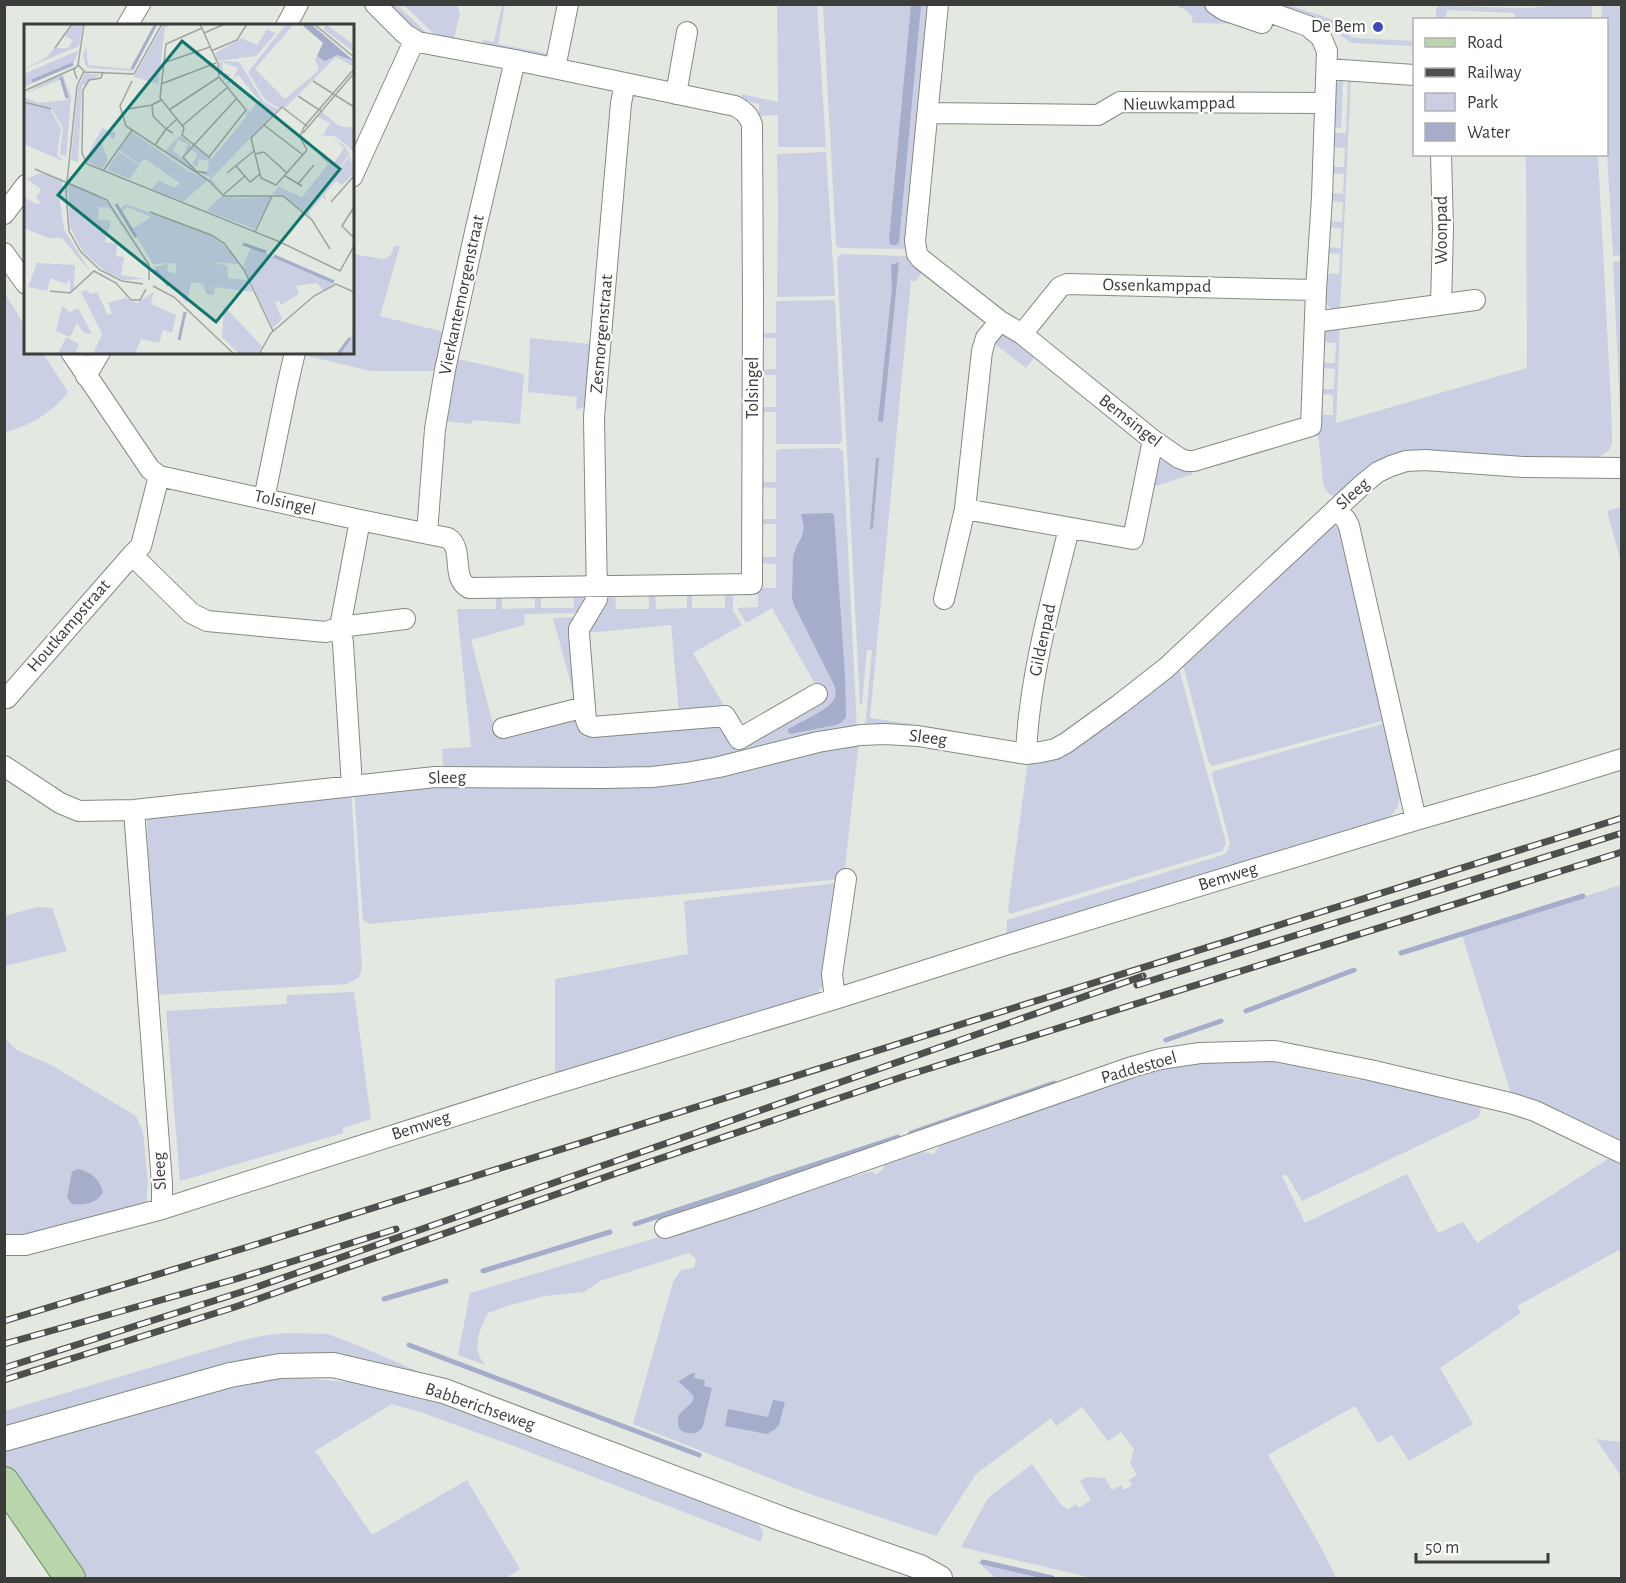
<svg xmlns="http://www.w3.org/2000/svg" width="1626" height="1583" font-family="'Alegreya Sans',sans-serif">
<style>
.green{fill:#cacfe3}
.water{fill:#a5adca}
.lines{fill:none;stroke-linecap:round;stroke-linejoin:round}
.stream{stroke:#a5adca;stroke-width:5}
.minor-casing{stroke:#858a83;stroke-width:22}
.tertiary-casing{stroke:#858a83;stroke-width:26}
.primary-casing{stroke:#6d8e60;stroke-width:32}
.minor{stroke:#fff;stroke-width:20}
.tertiary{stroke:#fff;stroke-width:24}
.primary{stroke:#b8d5ac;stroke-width:30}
.rail-casing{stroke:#4d504c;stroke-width:7}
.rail{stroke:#fff;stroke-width:4.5;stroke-dasharray:14;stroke-linecap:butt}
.poi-dot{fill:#3f49bd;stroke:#fff;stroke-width:2}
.labels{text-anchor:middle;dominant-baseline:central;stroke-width:4.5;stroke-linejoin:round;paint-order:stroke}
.poi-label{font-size:18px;fill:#3b3d3a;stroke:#fff;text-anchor:end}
.street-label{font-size:18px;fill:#3b3d3a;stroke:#fff}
.inset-river{fill:none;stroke:#a5adca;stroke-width:3}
.inset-road{fill:none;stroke:#a0a49e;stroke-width:1.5}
.view{fill:#0f766e;fill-opacity:0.15;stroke:#0f766e;stroke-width:3}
.inset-edge{fill:none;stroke:#3b3d3a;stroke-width:3}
</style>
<rect width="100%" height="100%" fill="#e3e9e1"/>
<!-- green -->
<path class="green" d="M385,5H397L432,38L415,34Z
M404,5H457L460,14L454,38L434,34Z
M502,5H505L498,44L551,54L550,58L482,45L483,40L494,42Z
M777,5H817L826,147H778V115L759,116V104L741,99L742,94L778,102Z
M823,5H930L907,246L904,249L841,248L837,247L836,244Z
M1179,5H1206L1237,20L1235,24L1193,23L1191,15L1183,8H1179Z
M1278,5H1289L1343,23L1340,31L1355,38L1414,41V46L1351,43L1321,20Z
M1558,5H1593L1591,19H1515V13L1447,10L1446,19H1436V9L1439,6L1528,8Z
M1602,5H1621V255L1613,256L1606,135V20L1601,19Z
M1343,79L1341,128L1332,127L1334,85Z
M1348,79H1351L1340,311C1320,309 1324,289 1325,273L1339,274L1340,254L1326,253V247L1341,248V228L1327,227V221L1342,222L1343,202L1328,201L1329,193L1343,194L1344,174L1330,173V167H1344L1345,148L1331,147V133H1346Z
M826,152L835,296L777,297L778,211L777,154Z
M1526,155H1598L1611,403L1612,443L1609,450L1597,459L1442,456L1340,496C1330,497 1326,492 1323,483L1318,433L1319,415H1333V395L1320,394V389H1334L1335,369L1321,368V363H1335L1336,343L1322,342C1323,329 1329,327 1340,324L1336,423L1527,368Z
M394,246H400L380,316L444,332L437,371H371L303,355V353L352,352L353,254L384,259L391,255Z
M842,254L906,256L909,257L923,271L915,282L911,280L870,718L945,729L1014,743L1022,738L1018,745L865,728L872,650H867L862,704H860L837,258Z
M1621,261H1622L1621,433L1613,262Z
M5,294L25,326L26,352L43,353L68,392C52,414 30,424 5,433Z
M833,300L835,302L842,441L839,444H776V412H759V407H776V375H759V370L776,369V338H759V333H776V302L778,301Z
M1001,336C1014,336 1025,349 1035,357L1026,368L991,341Z
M530,338L591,344L587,405L582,408L576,409L577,397L528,392Z
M454,358L524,374L520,424L473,420L472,424L445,421Z
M839,448L843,452L857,729L753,751L750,747L743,751L740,746L823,698L772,608L746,623L737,608L758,607V591L759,588H776V564L760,563V557H776V524H760L759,519H776V488L759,487V482H776V451L779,449Z
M1163,460H1169L1191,469L1193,474L1153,487L1157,462Z
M1621,507L1622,562H1621L1607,511Z
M1334,525L1341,531L1386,720L1212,766L1208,760L1182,661L1329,526Z
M687,591H692V608H725V591L733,592V611L742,625L693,653L726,709L679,713L671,625L587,633L596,720L587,627L608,593L615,592L616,609H649V592H655L656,609L687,608Z
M535,593H541V608H574V593L584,596L586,600L581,613L525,614L524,625L471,640L496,735L574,715L580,718L582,733L719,721L723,725L741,755L676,769H445L443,764L442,749L471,747L457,609H496V594H502V609L535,608Z
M578,617L575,699L553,618Z
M1178,665L1226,843L1222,851L1010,914L1008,908L1028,760Z
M1386,723C1391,742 1406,793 1397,808C1392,817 1382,821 1373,825L1006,938L1007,920L1223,855L1227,852L1230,843L1213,779L1212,774L1214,771Z
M859,741L844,876L842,879L369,924L363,920L354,789L528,784Z
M351,789L362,968L359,977L347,984L153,995L147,819L148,817Z
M837,883L825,983L816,994L555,1073V979L688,954L684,901Z
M1621,885V1144L1512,1097L1462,935Z
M38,907L52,908L67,951L5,966V916Z
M354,992L371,1119L343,1128V1133L180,1181L166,1011L287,1004V995Z
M4,1038L17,1050L53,1066L136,1116L143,1132L148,1183L146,1205L34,1235L5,1236V1218L7,1216L4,1206Z
M1269,1058L1277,1063L1287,1064L1358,1080L1361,1079L1480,1099L1482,1102L1479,1117L1302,1201L1286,1174L1282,1176L1305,1223L1407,1174L1438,1233L1463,1222L1477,1243L1608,1159L1621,1165V1249L1517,1306L1521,1313L1440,1368L1473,1424L1409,1461L1392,1435L1378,1443L1355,1406L1268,1455L1322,1549L1336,1578H1092L961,1547L988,1498L1032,1464L1062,1506H1064L1067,1510L1076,1504L1079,1508L1091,1500L1080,1481L1086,1477L1105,1478L1112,1490L1121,1485L1124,1490L1132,1485L1129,1480L1137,1475L1130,1463L1134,1449L1121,1432L1108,1441L1082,1407L1056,1426L1051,1418L976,1474L936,1536L813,1495L633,1424L673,1282L681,1270L694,1268L696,1259L689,1253L600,1281L584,1292L545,1296L510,1305L488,1313C479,1330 471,1348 485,1365L458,1355L470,1293L706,1223L764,1203L872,1171L875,1175L883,1169L885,1162L915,1152L931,1153L933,1155L942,1142L1121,1076L1187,1062Z
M284,1333L327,1334L357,1345L424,1374L374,1362L335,1356L225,1365L163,1381L5,1428V1411L239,1341L262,1336Z
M302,1378L358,1383L450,1406L759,1524L763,1533L761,1542L514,1446L423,1413L392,1404L315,1451L372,1535L467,1480L520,1569L506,1578H83L20,1491L5,1465V1449L173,1399L263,1379Z
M1596,1439L1621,1442V1477L1619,1473Z
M977,1561L1051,1578H995Z"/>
<!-- water -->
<path class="water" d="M911,5H921L899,242L896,245H891L889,240Z
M899,262L883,422L878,421L892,288L891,265Z
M876,458H879L873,529H870Z
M832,513L834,515L845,676L846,717L842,722L836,725L790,734L788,732V729C799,723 827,710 833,701C837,696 836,688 833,683L794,605L792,598L793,557L796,548L802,536L804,527L801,514Z
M77,1169C91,1171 100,1180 103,1192C97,1204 83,1205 72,1204L67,1198L72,1172Z
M693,1373H695L694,1378L705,1380L704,1386L712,1388L703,1426C698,1435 689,1435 680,1430C672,1410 688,1412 694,1398L691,1393L678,1381C683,1380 687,1375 693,1373Z
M773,1400L785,1402L779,1425L774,1430L767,1434L725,1426L728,1409L768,1417Z"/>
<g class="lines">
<!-- stream -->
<path class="stream" d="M1401,953L1583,896
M1246,1011L1354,970
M1166,1040L1221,1021
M911,1133L1054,1083
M635,1224L898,1137
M483,1271L610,1232
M384,1299L446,1281
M409,1345L699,1455
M983,1562L1052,1578"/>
<defs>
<path id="minor" d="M938,4L915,241L917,254L921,259L1000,321L1022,334L1153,440L1179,458L1187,461H1194L1311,426L1316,290L1322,197L1327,51L1321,37L1308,26L1247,4
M1215,4L1224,10L1262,23
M127,26L140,4
M286,26L298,4
M555,68L568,4
M1327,69L1414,75
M625,83L621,103L594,417L597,599L579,629V634L586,720L588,725L593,727L725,716L739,739L817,694
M676,94L687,32
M928,113L1098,115L1120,102L1325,103
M352,177L414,41
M4,214L26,185
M4,253L26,284
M1441,305L1443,229L1441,154
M1315,322L1475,300
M1022,334L1060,287L1067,284L1316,290
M71,352L150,469L159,476L360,520L448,538C465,549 450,578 469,588L752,584L753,303L752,125C749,115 744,111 735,106L515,60L418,42L405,34L375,4
M86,376L100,352
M159,476L141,546L132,555L191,613L207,621L326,632L340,627L343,643L352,786
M264,499L287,387L295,352
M965,509L1133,539L1153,440
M1336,509L1346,520L1349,526L1416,820
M360,520L340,627L405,619
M427,533L435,429L445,370L475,232L515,60
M944,599L965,509L982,351L986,338L1000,321
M7,698L132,555
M503,728L585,707
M1026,754C1029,679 1051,601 1069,529
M4,766L60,803L79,811L134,810L435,777L604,778L652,777L686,773L719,767L818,742L861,735L885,734L918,736L1026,754L1041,752L1055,749L1066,743L1120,704L1166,668L1363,484L1378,472L1391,466L1406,461L1425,460L1523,467L1622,468
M134,810L162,1184V1209
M835,999L832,974L846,879
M665,1228L751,1200L1132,1067L1160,1059L1200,1053L1275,1051L1370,1070L1510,1103L1535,1111L1622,1153
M4,1245H25L162,1209L545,1087L835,999L1002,946L1416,820L1538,785L1622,759"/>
<path id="tertiary" d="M4,1439L230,1375L280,1366L333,1365L444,1391L785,1520L920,1567L940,1578"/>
<path id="primary" d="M4,1482L70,1578"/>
</defs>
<!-- minor casing -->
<use href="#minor" class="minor-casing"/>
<!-- tertiary casing -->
<use href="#tertiary" class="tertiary-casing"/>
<!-- primary casing -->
<use href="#primary" class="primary-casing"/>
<!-- minor -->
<use href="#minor" class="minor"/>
<!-- tertiary -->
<use href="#tertiary" class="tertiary"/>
<!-- primary -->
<use href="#primary" class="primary"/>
<defs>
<path id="rail" d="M1137,985L1622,833
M4,1321L251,1246L1622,818
M4,1344L236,1279L396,1229
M4,1368L254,1288L1143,976
M4,1380L235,1307L617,1173L905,1076L1622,852"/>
</defs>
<!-- rail casing -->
<use href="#rail" class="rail-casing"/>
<!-- rail -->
<use href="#rail" class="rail"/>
</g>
<!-- markers -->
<circle class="poi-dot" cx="1378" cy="27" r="6"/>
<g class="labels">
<!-- poi labels -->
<g class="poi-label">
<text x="1366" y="27">De Bem</text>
</g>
<!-- street labels -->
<g class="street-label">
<text transform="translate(1179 104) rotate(-1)">Nieuwkamppad</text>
<text transform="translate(1442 230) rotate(-90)">Woonpad</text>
<text transform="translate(1157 286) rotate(1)">Ossenkamppad</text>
<text transform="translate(462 295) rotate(-78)">Vierkantemorgenstraat</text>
<text transform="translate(602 334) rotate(-85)">Zesmorgenstraat</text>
<text transform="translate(753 388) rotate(-90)">Tolsingel</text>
<text transform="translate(1130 421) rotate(38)">Bemsingel</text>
<text transform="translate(1353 494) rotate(-42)">Sleeg</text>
<text transform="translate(285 503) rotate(13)">Tolsingel</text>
<text transform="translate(69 626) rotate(-49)">Houtkampstraat</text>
<text transform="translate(1043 640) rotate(-78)">Gildenpad</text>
<text transform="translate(928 738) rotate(7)">Sleeg</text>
<text transform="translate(447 778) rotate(-2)">Sleeg</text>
<text transform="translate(1228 877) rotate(-17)">Bemweg</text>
<text transform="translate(1139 1068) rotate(-16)">Paddestoel</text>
<text transform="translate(421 1126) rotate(-18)">Bemweg</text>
<text transform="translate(160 1171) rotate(-93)">Sleeg</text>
<text transform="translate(480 1407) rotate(19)">Babberichseweg</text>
</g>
</g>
<!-- overview -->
<g transform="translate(24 24)">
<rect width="330" height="330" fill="#e3e9e1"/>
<path d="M49,0H59L55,22L0,45L23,33L30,24H44L49,16L41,12ZM131,0L108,47L65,44L61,41L60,33L58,36L62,22L64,41L106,45ZM149,0L141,4L134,60L110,53L139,1ZM262,0H270L231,45L261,75L295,46L291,35L297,26L330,37V43L312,33L262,83L255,84L241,76L224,48ZM303,1L330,21V28L299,5ZM243,5L252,9L232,32L193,37L191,29L218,14L233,21ZM55,26L49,41L0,63V50ZM198,37L215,38L240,78L254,85L187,155L199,169L185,156L187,153L166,146L141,127L155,112L160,114L168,122L160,130L164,120L154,116L149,127L171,144V148L183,149L185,137L175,135L173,143L168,140L174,130L166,125L160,134L165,125L171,122L188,135L222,93L223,85L226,88L235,76L214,51L204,60L207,66L202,59L210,54L214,44L198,38L199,49L208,51L200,56L194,39ZM38,49L47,73L42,133L36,130L39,104L28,85L0,77V73L14,79L43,76L38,55L0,70ZM61,49L76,51L58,62L54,138L47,136L54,64ZM0,78L27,86L37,105L33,131L41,138L0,120ZM298,88L315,102L330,104L329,127L311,112L296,111L300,110L306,99L294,93ZM78,104L92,109L90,115L81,110L77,117L84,136L78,145L61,136ZM108,108L164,147L184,156L159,178L128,165L135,156L150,164L156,159L121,135L115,140L95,126ZM308,114L320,121L326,130L279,187L259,172L249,170L262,153L255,163L278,173L304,140L296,132L299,128L309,140L320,124ZM95,128L115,141L106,155L83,146ZM326,132L330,150L318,161L312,157L300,171L303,177L298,173L285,189L288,194L280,189ZM16,149L39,155L36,179L40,205L67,249L38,214H24L0,204V173L12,180L18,179L12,174L17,165L3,155ZM44,158L73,170L86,181L112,225L86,184L75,183L74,195L87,197L81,218L93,220L92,232L100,233L97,251L122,255L100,256L82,248L59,228L46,203ZM198,172L214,174L247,173L231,205L182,187ZM102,180L183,210L198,219L216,240L189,238L203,242L204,254L223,256L229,268L191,263L190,271L182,270L179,260L167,258L163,279L130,243L144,240L143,247L151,250L153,239L129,240L108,205L127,193L103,183L98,188L96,185ZM227,223L266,239L311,259L299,267L293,259L272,262L275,269L270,273L257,281L255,277L251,278L258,295L249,304L219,242ZM13,239L51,241L50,265L46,268V256L42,260L26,254L23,267L4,263ZM63,266L66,270L73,268L84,291L88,289L84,279L101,274L113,279L130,268L127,280L152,291L148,309L139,306L135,319L117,315L111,330H69L78,310L57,268ZM38,282L46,288L54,284L68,310L60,309L53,299L46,313L32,307ZM200,282L238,322L234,330H215L198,313ZM330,306V330H314L326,315ZM42,313L55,320L51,330H34Z" fill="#cacfe3"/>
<path d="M277,0H287L330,37L313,31L301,37L293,32L299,19Z" fill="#a5adca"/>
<path class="inset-river" d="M108,45L132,0M37,53L43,74M8,57L49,40M92,180L112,213M219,220L242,228M250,232L310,258M131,246L145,262M155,316L161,288M314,330L326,314"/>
<path class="inset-road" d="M176,0L194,40L195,53L222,86L185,133L158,111L160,104L136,74L142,20L178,4M290,0L330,33M180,9L201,0M31,24L48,0M187,27L213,16L223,0M139,39L186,23M54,41L60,47L53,62L42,168L45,207L57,228L76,246L98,257L119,260M60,48L110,50L138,0M79,48L77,54L65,56L59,66L58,129L63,140L256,218L316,247L330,222M53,55L50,46L54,41L60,0M108,57L96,82L102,102L184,156L200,172H259L288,196L306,225M289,57L330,83M137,60L192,39M0,67L51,44M274,72L297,87M0,78L27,85M104,85L128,81M145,86L195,53M240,101L279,131M158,102L204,63M149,109L142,105L152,96M279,109L330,49M131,121L142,105L129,92L128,81L137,76M283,126L252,161L237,154L227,114L258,83L284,103M283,126L276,113L280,103L330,45M231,130L240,128L263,149M212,142L226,158L236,150M11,145L83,176L125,241V256M79,147L108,106M183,149L172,147L159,133L213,74M203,149L230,127M261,152L278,162M274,160L290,141M199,171L221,152M307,178L330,152M330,183L318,202L330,214M126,188L187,211L200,219L220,246L249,307M231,208L248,172M129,262L150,273L210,330M26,267L46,269L70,247L92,259L107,276H116L122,265M235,330L247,309L290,272L312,260L330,268"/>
<path class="view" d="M158,17L316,145L192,298L34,171Z"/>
<rect width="330" height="330" class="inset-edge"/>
</g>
<!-- border -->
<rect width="1626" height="1583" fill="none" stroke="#3b3d3a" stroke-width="12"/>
<!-- legend -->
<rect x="1413" y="18" width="195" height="138" fill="#ffffff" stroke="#b1b1b0" stroke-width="1.5"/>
<rect x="1425" y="38" width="30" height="9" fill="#b8d5ac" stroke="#b1b1b0" stroke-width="1.5"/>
<text x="1467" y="48" font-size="18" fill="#3b3d3a">Road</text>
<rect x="1425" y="68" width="30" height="9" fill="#4d504c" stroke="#b1b1b0" stroke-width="1.5"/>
<text x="1467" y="78" font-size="18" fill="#3b3d3a">Railway</text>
<rect x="1425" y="93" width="30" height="18" fill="#cacfe3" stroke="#b1b1b0" stroke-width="1.5"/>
<text x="1467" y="108" font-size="18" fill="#3b3d3a">Park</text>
<rect x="1425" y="123" width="30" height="18" fill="#a5adca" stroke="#b1b1b0" stroke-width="1.5"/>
<text x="1467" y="138" font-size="18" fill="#3b3d3a">Water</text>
<!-- scale -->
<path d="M1416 1553v9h132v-9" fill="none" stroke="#3b3d3a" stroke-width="3"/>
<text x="1425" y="1553" font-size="18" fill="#3b3d3a" stroke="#ffffff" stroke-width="4.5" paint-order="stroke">50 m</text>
</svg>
